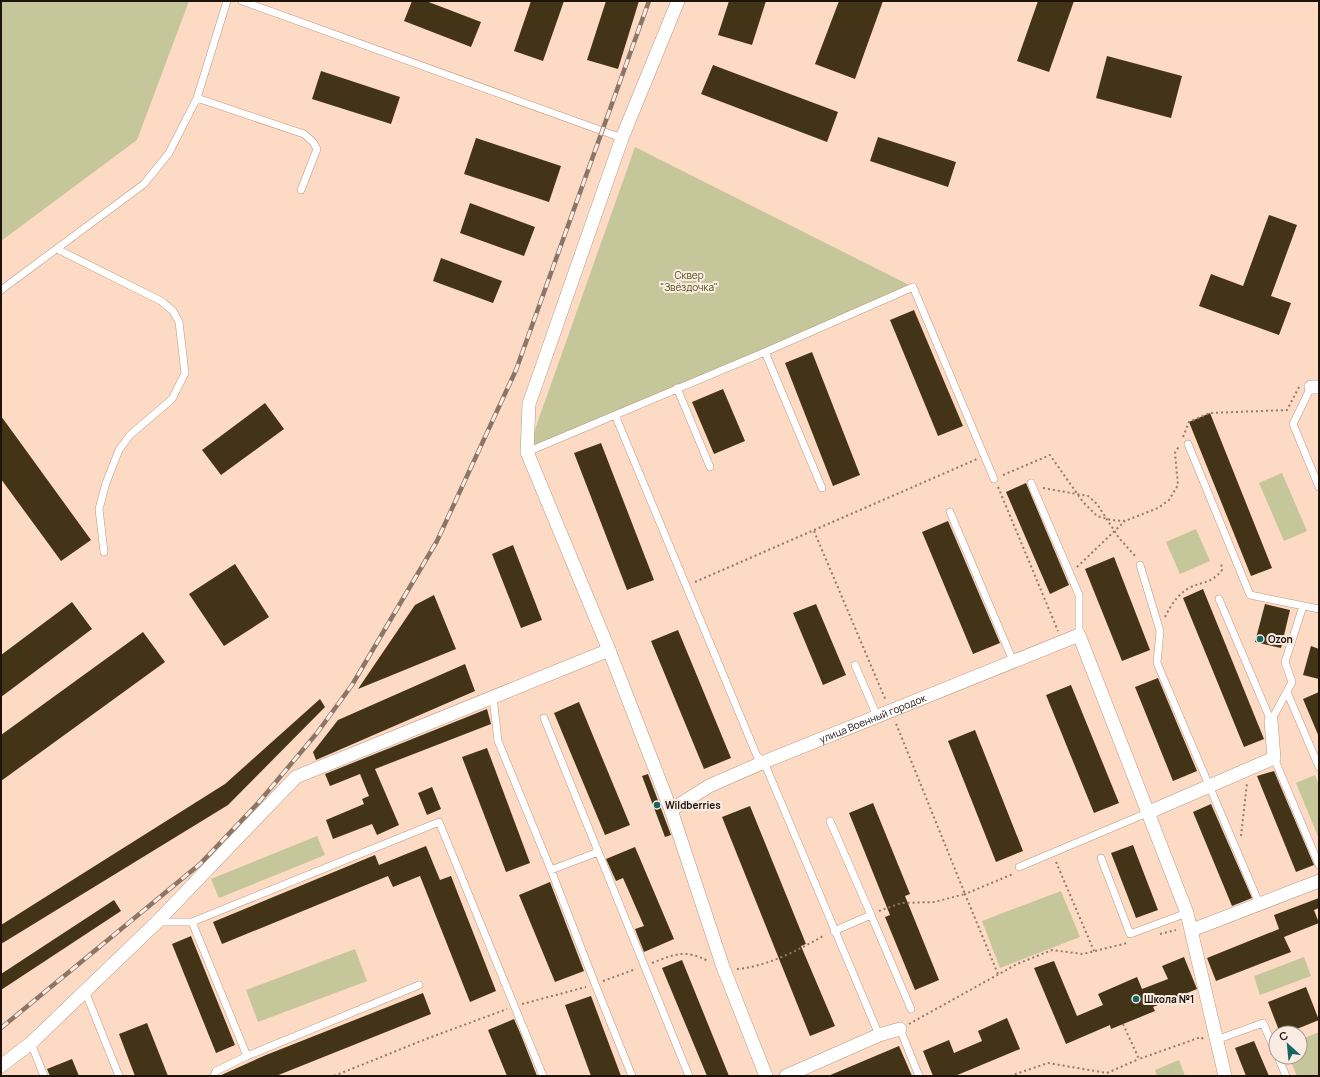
<svg xmlns="http://www.w3.org/2000/svg" width="1320" height="1077" font-family="Manrope,sans-serif">
<style>
.green{fill:#c5c699}
.building{fill:#433417}
.lines{fill:none;stroke-linecap:round;stroke-linejoin:round}
.lane-casing{stroke:#b99884;stroke-width:8}
.street-casing{stroke:#b99884;stroke-width:14}
.path{stroke:#927a6b;stroke-width:2;stroke-dasharray:2 3;stroke-linecap:butt}
.lane{stroke:#fff;stroke-width:7}
.street{stroke:#fff;stroke-width:13}
.rail-casing{stroke:#8b7566;stroke-width:4.5}
.rail{stroke:#faece3;stroke-width:3;stroke-dasharray:9;stroke-linecap:butt}
.poi-dot{fill:#186663;stroke:#faece3;stroke-width:1.5}
.labels{text-anchor:middle;dominant-baseline:central;stroke-width:4;stroke-linejoin:round;paint-order:stroke}
.park-label{font-size:10px;fill:#504f14;stroke:#faece3}
.poi-label{font-size:10px;font-weight:bold;fill:#1e130b;stroke:#faece3;text-anchor:start}
.street-label{font-size:10px;fill:#1e130b;stroke:#faece3}
</style>
<rect width="100%" height="100%" fill="#fddac4"/>
<!-- green -->
<path class="green" d="M1,1H189L137,140L1,241Z
M635,147L913,287L527,452Z
M1282,473L1307,531L1284,541L1259,483Z
M1196,529L1210,561L1180,574L1166,542Z
M1315,775L1319,785V839L1296,783Z
M317,836L325,855L219,898L211,879Z
M1061,891L1080,937L1000,968L982,921Z
M355,949L367,981L258,1022L246,990Z
M1304,957L1311,976L1260,995L1254,976Z
M1319,1032V1075L1297,1076L1289,1057H1300V1040Z
M1179,1060L1185,1076H1157L1155,1070Z"/>
<!-- building -->
<path class="building" d="M412,1H426L481,22L471,47L404,21Z
M531,1H564L543,61L514,51Z
M606,1H639L618,69L587,60Z
M729,1H766L752,45L718,35Z
M839,1H883L855,79L815,64Z
M1038,1H1074L1049,72L1017,61Z
M1107,56L1182,76L1171,118L1096,98Z
M713,65L838,112L827,142L701,94Z
M321,71L400,97L391,124L312,99Z
M878,137L956,162L948,187L870,161Z
M476,138L561,166L549,202L464,174Z
M470,203L535,227L524,256L460,233Z
M1269,215L1297,225L1271,296L1291,303L1279,335L1199,306L1211,274L1243,286Z
M441,258L502,281L493,303L433,281Z
M914,310L963,426L938,436L890,320Z
M812,352L860,475L833,486L785,363Z
M723,389L745,441L714,454L692,402Z
M265,403L284,429L221,475L202,450Z
M1210,413L1272,568L1251,576L1189,422Z
M1,416L91,540L61,561L1,479Z
M601,443L654,580L627,590L574,453Z
M1026,483L1069,585L1050,594L1006,492Z
M948,521L1000,643L973,654L922,532Z
M513,545L542,620L521,628L492,554Z
M1114,557L1150,650L1122,661L1085,569Z
M235,564L269,617L224,646L189,594Z
M1203,589L1264,739L1244,747L1183,598Z
M434,595L456,649L358,689L415,605Z
M72,602L92,629L1,697V655Z
M816,604L846,675L823,685L793,613Z
M1265,604L1290,610L1281,648L1255,642Z
M678,630L731,758L704,769L651,641Z
M143,632L165,662L1,781V735Z
M1311,646L1319,649V679L1303,675Z
M465,664L475,691L316,760L313,752L338,720Z
M1158,678L1197,771L1173,781L1135,687Z
M1071,685L1119,803L1094,813L1046,695Z
M1319,692V737L1303,699Z
M320,699L325,707L228,805L1,944V925L225,784Z
M579,702L630,825L605,835L554,713Z
M487,709L491,724L375,769L399,825L377,835L372,824L333,839L326,820L364,804L362,799L369,796L360,774L330,786L325,774Z
M975,730L1023,851L996,862L948,741Z
M487,748L530,863L506,872L462,757Z
M1274,771L1314,865L1296,872L1257,776Z
M648,774L671,835L665,837L642,776Z
M432,787L441,809L427,815L418,793Z
M873,803L910,894L905,896L939,980L915,990L885,917L890,915L849,813Z
M1211,804L1252,898L1232,906L1193,812Z
M750,806L806,944L801,946L835,1026L810,1036L722,817Z
M1133,845L1158,910L1136,918L1111,853Z
M426,846L440,880L451,876L496,991L470,1002L420,876L393,887L388,876L222,944L213,922L375,855L379,865Z
M635,847L674,939L644,952L635,929L644,926L623,878L616,881L606,859Z
M550,882L584,971L555,982L519,895Z
M1319,898V908L1314,910L1319,923L1284,937L1291,952L1216,981L1207,958L1279,929L1274,915Z
M114,900L121,911L1,990V974Z
M191,936L235,1045L216,1053L172,944Z
M1184,957L1197,989L1153,1007L1155,1011L1111,1029L1110,1025L1066,1044L1034,968L1054,961L1077,1016L1103,1005L1098,994L1137,977L1142,989L1168,979L1162,966Z
M682,960L729,1076H707L662,968Z
M1306,987L1319,1020L1287,1033H1280L1268,1002Z
M423,993L431,1014L276,1076H219L266,1055Z
M591,996L621,1076H591L565,1005Z
M1007,1018L1020,1049L955,1076H933L923,1051L949,1040L954,1053L982,1041L978,1031Z
M514,1019L521,1035L537,1076H507L488,1030Z
M147,1023L168,1076H135L119,1034Z
M1254,1041L1269,1076H1246L1235,1048Z
M899,1046L912,1076H828Z
M72,1059L79,1076H50L47,1069Z"/>
<g class="lines">
<defs>
<path id="lane" d="M242,1L622,138
M197,98L304,134L313,142L317,149L301,190
M57,249L161,301L173,311L179,322L185,373L172,399L130,435L119,450L106,483L99,509L104,552
M1,290L144,184L169,153L197,98L227,1
M765,352L822,488
M1311,387L1293,424L1319,487
M677,388L710,467
M615,415L757,756L764,762L879,1035
M1188,444L1250,595L1319,609
M527,452L765,352L913,287L994,479
M1031,483L1079,595V635
M950,512L1013,661
M1140,565L1160,631L1157,663L1259,903
M1219,599L1271,721
M855,665L877,716
M1287,692L1319,767
M493,697L498,741L551,870L595,984L632,1076
M544,718L689,1076
M1271,721L1292,682L1285,662L1303,606
M1274,758L1319,865
M830,821L871,915L834,931
M1101,858L1130,934L1187,913
M1019,867L1147,813
M551,870L598,852
M871,915L911,1009
M157,922H192L439,822L543,1076
M192,922L247,1056L216,1071L214,1076
M85,991L119,1076
M900,1029L919,1076
M1216,1040L1263,1023L1276,1053
M31,1043L44,1076
M247,1056L419,985
M1278,1057L1286,1076"/>
<g id="street">
<path d="M678,1L622,138L529,404L527,452L609,650L671,810L723,967L766,1076"/>
<path d="M1311,387H1319"/>
<path id="s1" d="M671,810L709,786L764,762L1079,635L1187,913L1225,1076"/>
<path d="M1147,813L1274,758L1271,721"/>
<path d="M1192,930L1319,881"/>
<path d="M1,1066L31,1043L157,922L296,777L609,650"/>
<path d="M786,1076L879,1035L900,1029"/>
</g>
</defs>
<!-- lane casing -->
<use href="#lane" class="lane-casing"/>
<!-- street casing -->
<use href="#street" class="street-casing"/>
<!-- path -->
<path class="path" d="M1183,437L1189,422L1210,413L1287,410L1299,387
M1003,475L1050,455L1083,502L1097,516L1111,520L1125,521L1158,508L1169,500L1178,485L1175,453L1179,446
M998,487L1058,631
M1043,488L1088,496L1097,504L1119,538L1136,557
M814,531L886,701
M1077,567L1125,521
M695,582L977,459
M1165,617C1171,605 1177,595 1189,588C1203,581 1211,584 1222,570L1221,562
M1241,836L1247,783
M1056,862L1094,951
M879,911L901,903L934,902L965,894L895,721
M1160,934L1176,930
M652,963C675,954 685,949 708,961
M737,969C769,966 798,950 825,935
M998,974L965,894L1013,874
M603,981L636,969
M522,1004L586,987
M909,1024L1017,964L1052,950L1083,954L1127,943
M1123,1024L1139,1059L1201,1037L1203,1039
M334,1076L426,1039L507,1009
M1010,1076L1048,1063L1107,1073L1139,1059"/>
<!-- lane -->
<use href="#lane" class="lane"/>
<!-- street -->
<use href="#street" class="street"/>
<defs>
<path id="rail" d="M1,1028L200,864L259,802L317,733L352,685L437,541L516,370L649,1"/>
</defs>
<!-- rail casing -->
<use href="#rail" class="rail-casing"/>
<!-- rail -->
<use href="#rail" class="rail"/>
</g>
<!-- markers -->
<g class="poi-dot">
<circle cx="1260" cy="639" r="4"/>
<circle cx="657" cy="805" r="4"/>
<circle cx="1136" cy="999" r="4"/>
</g>
<g class="labels">
<!-- park labels -->
<g class="park-label">
<text x="689" y="275">Сквер<tspan x="689" dy="12">"Звёздочка"</tspan></text>
</g>
<!-- poi labels -->
<g class="poi-label">
<text x="1268" y="639">Ozon</text>
<text x="665" y="805">Wildberries</text>
<text x="1144" y="999">Школа №1</text>
</g>
<!-- street labels -->
<g class="street-label">
<text stroke="none"><textPath href="#s1" startOffset="222">улица Военный городок</textPath></text>
</g>
</g>
<!-- border -->
<rect width="1320" height="1077" fill="none" stroke="#1e130b" stroke-width="4"/>
<!-- north arrow -->
<g transform="translate(1288 1045) rotate(333)"><circle r="19" fill="#faece3" stroke="#a2958d"/>
<path d="M0-3L7 15L0 10L-7 15Z" fill="#186663"/>
<text y="-6" font-size="11" font-weight="bold" text-anchor="middle" fill="#1e130b">С</text>
</g>
</svg>
